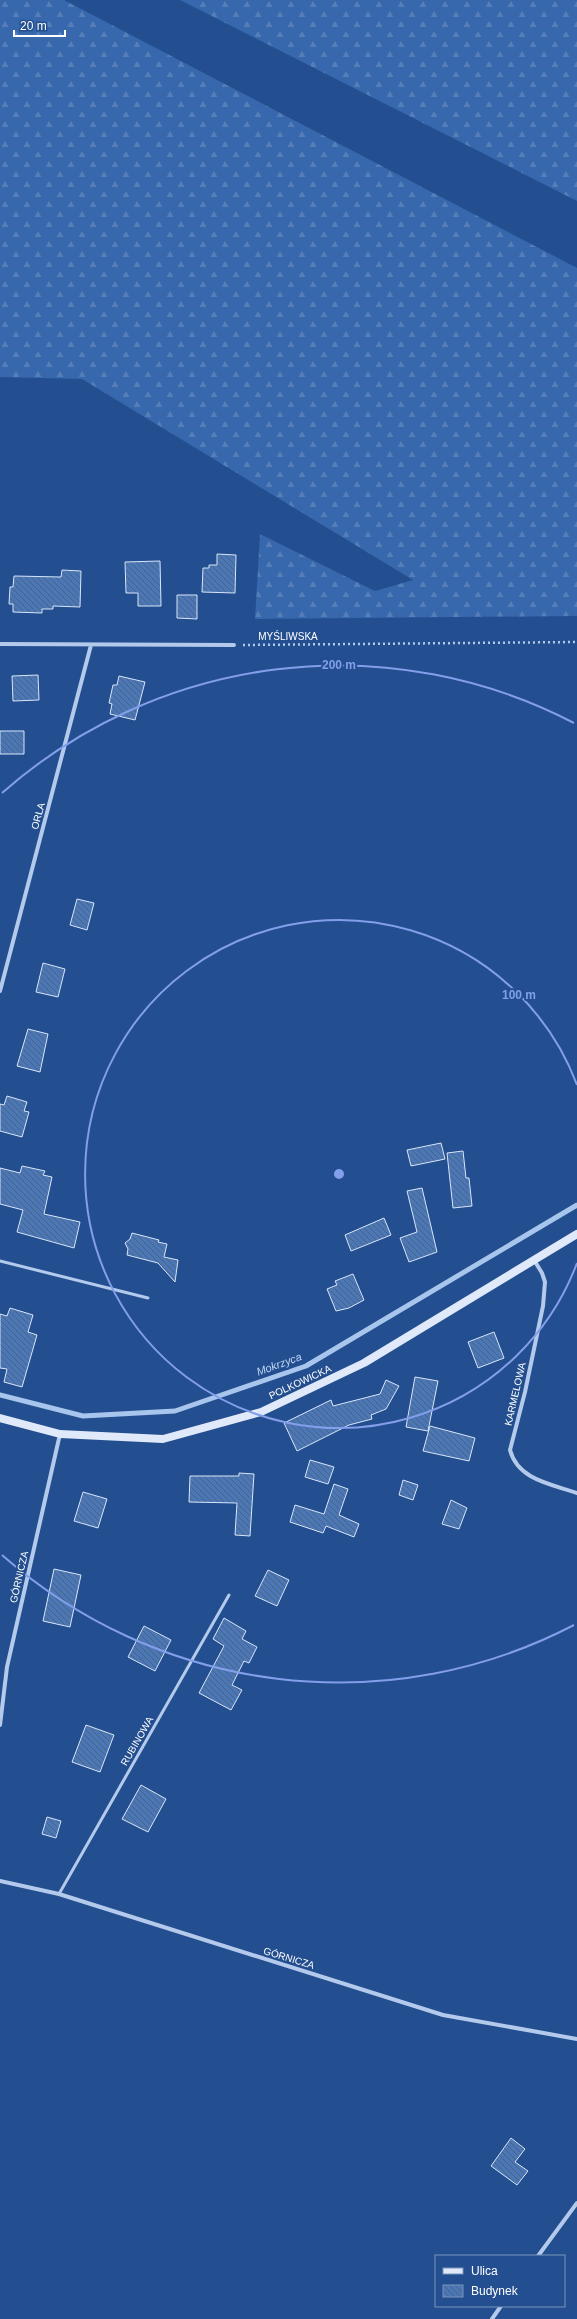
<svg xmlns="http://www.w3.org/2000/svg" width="577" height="2319" font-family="Arial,sans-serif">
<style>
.forest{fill:url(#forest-firs)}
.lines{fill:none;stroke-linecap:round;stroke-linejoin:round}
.stream{stroke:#a7c5ed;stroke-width:5}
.building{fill:url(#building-back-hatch);stroke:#d8e6f9}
.path{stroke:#b3caec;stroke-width:2.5;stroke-dasharray:2 3;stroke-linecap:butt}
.lane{stroke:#b3caec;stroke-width:3}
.street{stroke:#b3caec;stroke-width:4}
.secondary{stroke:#dfe9f9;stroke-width:8}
.ring{fill:none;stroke:#839eea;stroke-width:2}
.labels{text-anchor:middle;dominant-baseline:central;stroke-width:4;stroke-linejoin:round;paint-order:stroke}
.street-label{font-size:10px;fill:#fff;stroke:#234e8f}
.water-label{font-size:11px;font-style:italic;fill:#bfd5f3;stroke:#234e8f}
.centre{fill:#839eea;stroke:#234e8f;stroke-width:2}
.ring-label{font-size:12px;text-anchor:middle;font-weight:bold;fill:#839eea;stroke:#234e8f;stroke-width:4;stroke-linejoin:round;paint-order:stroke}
</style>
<defs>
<pattern id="forest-firs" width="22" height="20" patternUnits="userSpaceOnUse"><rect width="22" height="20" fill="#3767ac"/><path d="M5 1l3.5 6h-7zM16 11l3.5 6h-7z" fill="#557eb8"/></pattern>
<pattern id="building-back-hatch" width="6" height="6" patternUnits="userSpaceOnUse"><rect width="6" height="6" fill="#4b77b6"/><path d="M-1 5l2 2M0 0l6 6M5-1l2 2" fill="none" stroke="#4c6281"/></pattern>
</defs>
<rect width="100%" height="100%" fill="#234e8f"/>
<!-- forest -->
<path class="forest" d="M0,0H64L577,268V616L255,619L260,534L375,591L413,580L82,379L0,377Z
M180,0H577V201Z"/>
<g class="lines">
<!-- stream -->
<path class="stream" d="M0,1395L83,1416L175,1411L306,1366L577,1205"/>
</g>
<!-- building -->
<path class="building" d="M217,554L236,555L235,593L202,592L203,568H209V565H217Z
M160,561L161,606H138V593H126L125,562Z
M62,570L81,571L80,607L53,606V609H42V613L13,612V604H9L10,587H13L14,576L61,577Z
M177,595H197V619L177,618Z
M38,675L39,700L13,701L12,676Z
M119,676L145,682L135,720L110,714L112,704L109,703L113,685H117Z
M0,731H24V754H0Z
M77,899L94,903L87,930L70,925Z
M43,963L65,969L58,997L36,992Z
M28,1029L48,1034L40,1072L17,1066Z
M7,1096L27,1102L24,1111L29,1112L22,1137L0,1131V1104L4,1105Z
M441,1143L445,1159L411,1166L407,1150Z
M463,1151L466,1178H469L472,1206L453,1208L447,1153Z
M22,1166L45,1171L43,1175L52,1177L44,1214L80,1222L74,1248L17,1232L23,1210L0,1204V1168L20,1173Z
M422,1188L437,1252L409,1262L400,1238L417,1232L407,1191Z
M384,1218L391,1235L351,1251L345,1235Z
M132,1233L159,1240L158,1242L167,1244L164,1257L178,1260L175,1282L158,1263L127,1255L128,1249L125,1243L130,1239Z
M353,1274L364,1300L349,1308L336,1311L327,1289L337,1285L335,1281Z
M10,1308L33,1315L28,1332L37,1335L22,1387L4,1382L7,1369L0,1368V1314L7,1316Z
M494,1332L504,1358L478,1368L468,1342Z
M415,1377L438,1381L428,1431L406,1427Z
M386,1380L399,1386L386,1409L371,1415L372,1419L349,1425L297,1451L284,1423L331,1400L333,1406L380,1394Z
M430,1426L475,1438L469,1461L423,1451Z
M310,1460L334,1467L328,1484L305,1477Z
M239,1473L254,1474L250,1536L235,1535L237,1503L189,1502L190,1476H239Z
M403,1480L418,1485L413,1500L399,1495Z
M334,1484L348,1489L339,1515L359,1524L354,1537L326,1526L323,1533L290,1522L295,1505L324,1514Z
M83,1492L107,1499L98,1528L74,1521Z
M451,1500L467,1508L459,1529L442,1524Z
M54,1569L81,1575L70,1627L43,1621Z
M268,1570L289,1580L277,1606L255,1596Z
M224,1618L246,1631L242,1639L257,1647L249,1663L244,1661L232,1685L242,1690L231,1710L199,1693L224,1646L213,1639Z
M144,1626L171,1640L155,1671L128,1657Z
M86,1725L114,1735L100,1772L72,1762Z
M141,1785L166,1799L148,1832L122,1819Z
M47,1817L61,1821L56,1838L42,1834Z
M511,2138L525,2149L515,2162L528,2171L517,2185L491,2166Z"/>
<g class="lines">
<!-- path -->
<path class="path" d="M243,645L577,642"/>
<!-- lane -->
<path class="lane" d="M0,1261L148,1298
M59,1894L229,1595"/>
<!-- street -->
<path class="street" d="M0,644L234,645
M0,991L91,645
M534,1260L542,1273L545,1282L543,1306L525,1392L510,1450C518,1480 551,1484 577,1493
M0,1725L7,1667L60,1434
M0,1881L59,1894L443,2015L577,2039
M538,2256L577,2203
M492,2319L501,2306"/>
<!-- secondary -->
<path class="secondary" d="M0,1418L60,1434L163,1439L261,1412L364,1363L577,1234"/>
</g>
<!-- distance rings -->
<g class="ring">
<path d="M577 1263A254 254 0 1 1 577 1085"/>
<path d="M574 1625A509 509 0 0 1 2 1555M2 793A509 509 0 0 1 574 723"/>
</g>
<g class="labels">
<!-- street labels -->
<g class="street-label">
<text x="288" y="636">MYŚLIWSKA</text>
<text transform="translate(38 816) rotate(-75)">ORLA</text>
<text transform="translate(300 1382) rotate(-25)">POLKOWICKA</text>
<text transform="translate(515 1394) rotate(-77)">KARMELOWA</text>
<text transform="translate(19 1577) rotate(-77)">GÓRNICZA</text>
<text transform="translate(137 1741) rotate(-60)">RUBINOWA</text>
<text transform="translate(289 1958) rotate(17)">GÓRNICZA</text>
</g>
<!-- water labels -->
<g class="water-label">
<text transform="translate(279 1364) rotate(-20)">Mokrzyca</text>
</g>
</g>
<circle cx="339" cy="1174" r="6" class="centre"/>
<g class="ring-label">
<text x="339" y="669">200 m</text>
<text x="519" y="999">100 m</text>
</g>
<!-- legend -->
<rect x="435" y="2255" width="130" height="52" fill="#234e8f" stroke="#7b95bc"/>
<rect x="443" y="2268" width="20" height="6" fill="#dfe9f9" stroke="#7b95bc"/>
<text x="471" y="2275" font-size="12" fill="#ffffff">Ulica</text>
<rect x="443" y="2285" width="20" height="12" fill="url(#building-back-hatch)" stroke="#7b95bc"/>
<text x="471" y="2295" font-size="12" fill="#ffffff">Budynek</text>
<!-- scale -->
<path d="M14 30v6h51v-6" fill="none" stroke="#ffffff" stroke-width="2"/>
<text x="20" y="30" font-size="12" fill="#ffffff" stroke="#234e8f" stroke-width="3" paint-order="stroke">20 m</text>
</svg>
